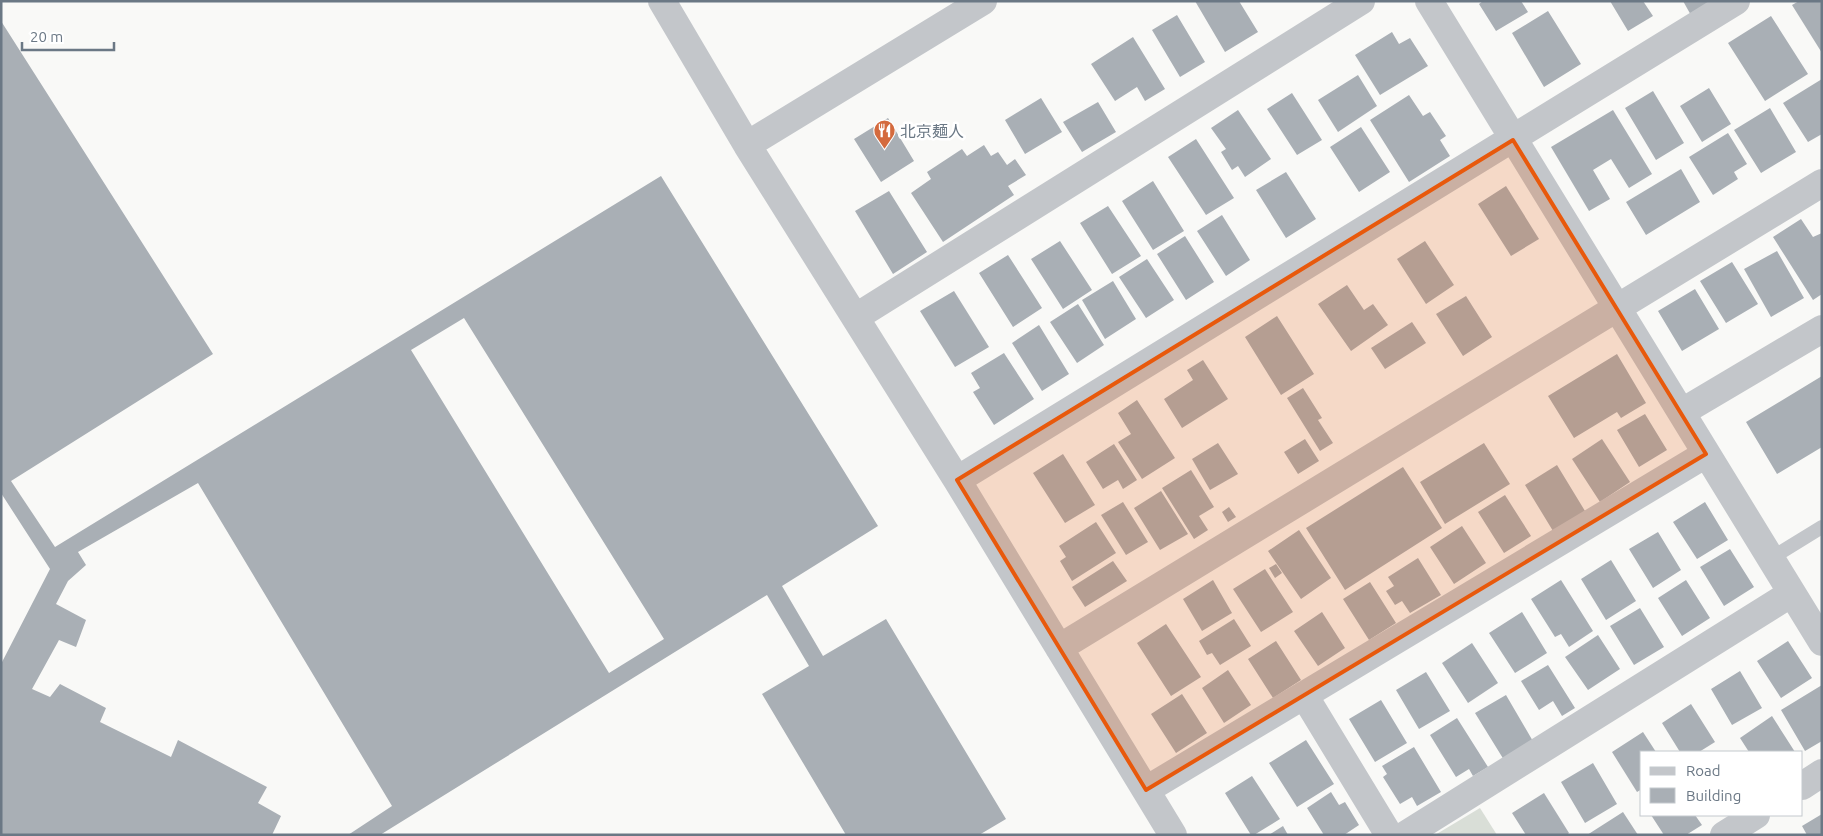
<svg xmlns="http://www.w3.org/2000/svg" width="1823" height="836" font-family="Ubuntu,'Noto Sans JP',sans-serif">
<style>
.green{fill:#d9ded7}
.building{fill:#a9afb5;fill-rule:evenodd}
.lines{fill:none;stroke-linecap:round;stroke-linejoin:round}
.service{stroke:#c3c6ca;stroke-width:14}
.minor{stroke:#c3c6ca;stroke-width:28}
.marked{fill:#e8590c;fill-opacity:0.2;stroke:#e8590c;stroke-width:4;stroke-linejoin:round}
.labels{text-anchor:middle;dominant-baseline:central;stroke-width:5;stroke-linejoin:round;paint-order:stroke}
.poi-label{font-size:16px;fill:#6b7885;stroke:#fff;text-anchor:start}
</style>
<rect width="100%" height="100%" fill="#f9f9f7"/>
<!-- green -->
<path class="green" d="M1480,808L1497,835H1435Z"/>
<!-- building -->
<path class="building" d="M1195,1H1239L1258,32L1225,52Z
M1483,1H1521L1528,12L1496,31L1479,4Z
M1610,1H1643L1653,16L1628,31Z
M1683,1H1719L1692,17Z
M1799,1L1822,2V53L1792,5Z
M1548,11L1581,64L1544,87L1512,33Z
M1177,15L1205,62L1180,77L1152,30Z
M1771,16L1808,74L1765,101L1728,43Z
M1,21L213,354L11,481L55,547L661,176L878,526L782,586L823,656L886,619L1006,819L979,835H846L762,694L809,666L767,595L380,835H348L392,806L198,483L78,552L86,565L68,581L56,604L86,620L76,647L59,640L32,689L50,697L60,684L106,708L100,722L171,757L178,740L267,787L258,803L281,816L272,835H1V664L50,569L1,493ZM464,318L664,639L609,673L411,350Z
M1392,32L1399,44L1410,38L1428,66L1380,95L1355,55Z
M1133,37L1165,89L1145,101L1137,87L1115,101L1091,64Z
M1358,75L1377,106L1338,132L1318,100Z
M1822,79V134L1808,142L1783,103Z
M1709,88L1731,124L1702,142L1680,106Z
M1653,91L1684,143L1656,160L1625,108Z
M1292,93L1322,140L1297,155L1267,109Z
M1409,95L1423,116L1430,112L1446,136L1440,140L1450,156L1409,182L1370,120Z
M1041,98L1062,132L1025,154L1005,120Z
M1098,102L1116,132L1082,152L1063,122Z
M1770,108L1796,152L1761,173L1734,130Z
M1238,110L1271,159L1245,177L1238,166L1232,170L1221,152L1226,149L1211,128Z
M1613,110L1652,174L1629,188L1611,159L1593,170L1610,199L1589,211L1551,147Z
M888,118L914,161L881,182L854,139Z
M1361,127L1390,172L1359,192L1330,147Z
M1728,133L1747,164L1734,172L1738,179L1713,195L1689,157Z
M1196,139L1234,198L1206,215L1168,157Z
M984,145L991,156L998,152L1007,165L1015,159L1026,175L1008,186L1014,195L943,242L911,193L931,179L927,172L962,149L967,156Z
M1681,169L1700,202L1646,235L1626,202Z
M1286,172L1316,219L1286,238L1256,190Z
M1153,181L1184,231L1153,250L1122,201Z
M1506,186L1539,239L1511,256L1478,204Z
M889,191L927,252L893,274L855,211Z
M1108,206L1141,256L1112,274L1080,223Z
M1222,215L1250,260L1226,276L1197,231Z
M1801,219L1813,237L1822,233V294L1813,300L1773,237Z
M1185,236L1214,282L1186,300L1157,254Z
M1060,241L1092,290L1063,309L1031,259Z
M1425,241L1454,285L1426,304L1397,259Z
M1777,251L1804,298L1771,317L1744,269Z
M1008,255L1042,308L1013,327L979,273Z
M1147,259L1174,300L1146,318L1119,277Z
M1732,262L1758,304L1726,323L1700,281Z
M1113,281L1136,319L1105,339L1082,300Z
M1347,285L1364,310L1373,304L1388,325L1351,351L1318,304Z
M1695,289L1719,329L1682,351L1658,311Z
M954,291L989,347L955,367L920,311Z
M1466,296L1492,337L1463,356L1436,314Z
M1078,304L1104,345L1077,363L1050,322Z
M1277,316L1314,374L1281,395L1245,337Z
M1412,322L1426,343L1385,369L1371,348Z
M1039,325L1069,374L1042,391L1012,343Z
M1004,353L1034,399L994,425L973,392L980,388L971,373Z
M1617,354L1646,403L1621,418L1617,412L1574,438L1548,396Z
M1203,360L1228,399L1182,428L1164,399L1193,380L1187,370Z
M1822,376V447L1777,474L1746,422Z
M1303,388L1322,418L1318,420L1333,443L1320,451L1287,398Z
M1137,400L1175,458L1142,479L1118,442L1131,434L1118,413Z
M1645,414L1667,450L1639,467L1617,430Z
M1305,439L1319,461L1298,474L1284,452Z
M1602,439L1630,482L1600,502L1572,459Z
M1218,443L1238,474L1210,490L1192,459Z
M1484,443L1510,484L1445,524L1420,482Z
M1114,444L1137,480L1123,489L1118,480L1103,489L1086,462Z
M1063,454L1095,505L1065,523L1033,473Z
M1557,465L1585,511L1553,531L1525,485Z
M1403,467L1442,528L1345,590L1306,528Z
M1191,470L1214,507L1199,516L1208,530L1194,539L1162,488Z
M1161,491L1188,534L1160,550L1134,508Z
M1505,495L1531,536L1504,553L1478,512Z
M1123,502L1148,542L1126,555L1101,515Z
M1705,502L1728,540L1697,559L1673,522Z
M1229,507L1236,517L1228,522L1222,512Z
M1096,522L1116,553L1072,581L1060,561L1066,557L1059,546Z
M1462,526L1486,563L1454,584L1430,547Z
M1299,530L1331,578L1301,599L1268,551Z
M1658,532L1681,570L1653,588L1629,549Z
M1730,549L1754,587L1724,606L1700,567Z
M1418,558L1441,595L1410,613L1402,601L1395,605L1386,591L1394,586L1388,577Z
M1611,560L1636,601L1606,620L1581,579Z
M1113,561L1127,581L1085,607L1072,587Z
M1276,564L1282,573L1275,578L1269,568Z
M1265,569L1293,612L1261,632L1233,589Z
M1213,580L1232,613L1202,631L1183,599Z
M1561,580L1593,631L1569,647L1561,634L1555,637L1531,599Z
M1686,580L1710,618L1682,636L1658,598Z
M1370,582L1396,623L1369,640L1343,599Z
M1640,608L1664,647L1634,665L1610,626Z
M1322,612L1345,648L1318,666L1294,631Z
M1522,612L1547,653L1515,673L1489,633Z
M1234,619L1251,646L1220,665L1212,653L1207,655L1199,641Z
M1166,624L1201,677L1171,696L1137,643Z
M1598,635L1620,669L1588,690L1565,657Z
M1276,641L1301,680L1273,698L1248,659Z
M1788,641L1812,678L1781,698L1757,661Z
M1472,643L1498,683L1468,703L1442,663Z
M1548,665L1575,708L1562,716L1553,701L1539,710L1521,681Z
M1228,670L1251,705L1224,723L1202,688Z
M1740,671L1762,708L1732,725L1711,689Z
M1426,672L1450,711L1419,729L1396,690Z
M1822,685V741L1805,751L1781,710Z
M1182,694L1207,733L1176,753L1151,714Z
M1506,695L1534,743L1504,760L1475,713Z
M1381,700L1407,743L1375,762L1349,719Z
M1691,704L1715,742L1699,752H1680L1662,723Z
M1772,716L1795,752H1749L1740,738Z
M1457,718L1488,767L1473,776L1469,769L1456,777L1430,735Z
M1643,732L1656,752H1642V789L1637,792L1612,752Z
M1306,740L1334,784L1297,807L1269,763Z
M1414,747L1441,792L1417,806L1412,797L1400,804L1383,777L1387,774L1382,766Z
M1593,763L1617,804L1585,823L1561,782Z
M1252,776L1280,819L1254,835H1251L1225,793Z
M1331,792L1339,805L1345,802L1359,825L1344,835H1324L1307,808Z
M1544,793L1569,833L1567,835H1526L1512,813Z
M1623,812L1638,835H1587Z
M1822,814V835H1807L1802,826Z
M1651,815H1695L1702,825L1686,835H1664Z
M1283,826L1288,835H1269Z"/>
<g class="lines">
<!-- service -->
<path class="service" d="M1770,559L1822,527"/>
<!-- minor -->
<path class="minor" d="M662,1L747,145L957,480L1173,835
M1429,1L1822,642
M747,145L983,1
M856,317L1361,1
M1682,412L1822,329
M957,480L1736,1
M1059,648L1822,183
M1304,695L1389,835
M1802,786L1822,773
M1146,790L1706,454
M1405,835L1792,593
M1724,835L1756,815"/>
</g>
<!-- marked area -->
<path class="marked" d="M1513,140L1706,454L1146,790L957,480Z"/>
<!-- icons -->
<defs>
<symbol id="restaurant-pin" viewBox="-11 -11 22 30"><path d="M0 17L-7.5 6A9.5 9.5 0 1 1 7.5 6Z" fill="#d46a3d" stroke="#fff"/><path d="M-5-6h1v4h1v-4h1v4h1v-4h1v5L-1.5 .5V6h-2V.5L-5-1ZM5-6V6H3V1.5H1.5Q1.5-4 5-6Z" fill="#fff"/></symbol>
</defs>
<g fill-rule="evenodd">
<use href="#restaurant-pin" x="872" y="118" width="25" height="34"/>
</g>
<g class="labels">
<!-- poi labels -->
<g class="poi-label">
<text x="900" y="131">北京麺人</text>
</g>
</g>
<!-- border -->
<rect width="1823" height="836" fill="none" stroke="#6b7885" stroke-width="5"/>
<!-- legend -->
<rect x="1640" y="751" width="162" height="65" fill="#ffffff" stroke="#c4c9ce"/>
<rect x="1650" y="767" width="25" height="8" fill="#c3c6ca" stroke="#c4c9ce"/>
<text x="1686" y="776" font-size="15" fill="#6b7885">Road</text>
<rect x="1650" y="788" width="25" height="15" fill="#a9afb5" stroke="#c4c9ce"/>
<text x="1686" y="801" font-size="15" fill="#6b7885">Building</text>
<!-- scale -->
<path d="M22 42v8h92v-8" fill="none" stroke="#6b7885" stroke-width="2.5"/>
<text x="30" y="42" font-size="15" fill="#6b7885" stroke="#ffffff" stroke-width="4" paint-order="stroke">20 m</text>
</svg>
